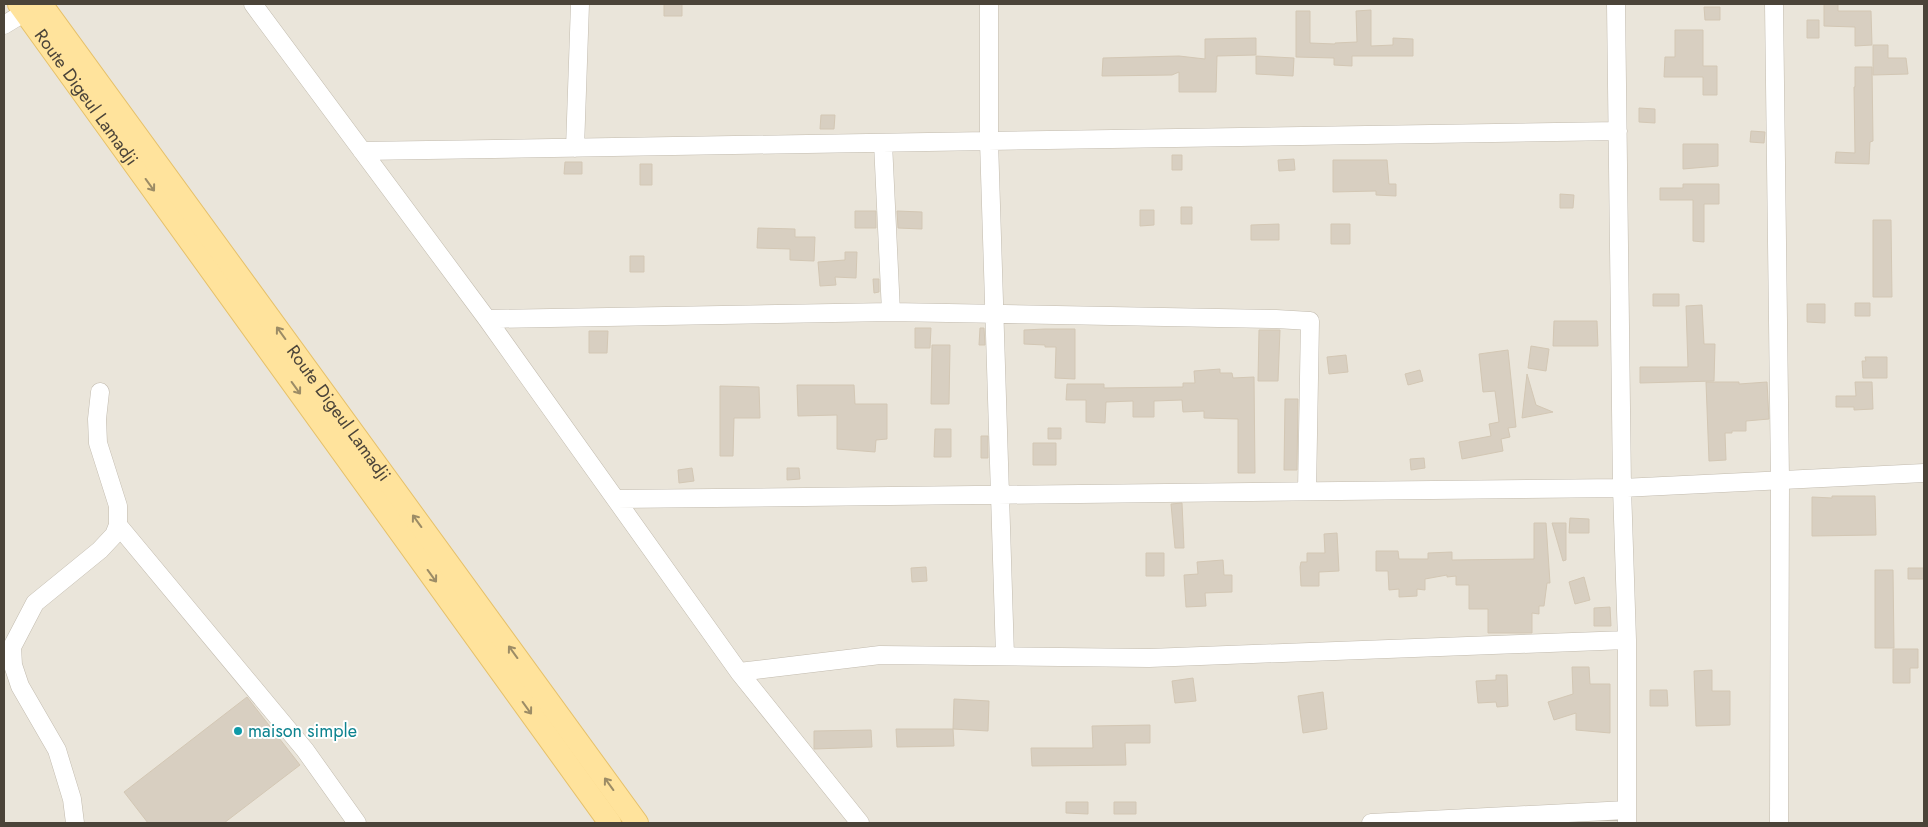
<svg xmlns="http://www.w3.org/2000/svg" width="1928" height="827" font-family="Jost,sans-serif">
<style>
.residential{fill:#eae5da}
.building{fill:#d8cfc1;stroke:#d3c7b4}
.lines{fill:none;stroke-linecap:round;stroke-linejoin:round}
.minor-casing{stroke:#c2bbae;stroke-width:19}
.major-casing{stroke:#e6c16a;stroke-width:24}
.minor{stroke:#fff;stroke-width:18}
.major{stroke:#ffe39c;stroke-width:22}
.oneway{stroke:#9c8c66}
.culture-dot{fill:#0f9aa8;stroke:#fff;stroke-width:2}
.labels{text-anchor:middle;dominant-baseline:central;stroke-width:4;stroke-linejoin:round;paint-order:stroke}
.street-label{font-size:18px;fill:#4b4439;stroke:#fff}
.culture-label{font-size:18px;fill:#0d838f;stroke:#fff;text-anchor:start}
</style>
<rect width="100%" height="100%" fill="#f6f3ec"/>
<!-- residential -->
<path class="residential" d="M4,4H1924V823H4Z"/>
<!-- building -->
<path class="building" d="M664,4H682V16H664Z
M1824,4H1838V11H1871L1872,45L1855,46V27L1824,26Z
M1704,7H1720V20H1705Z
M1371,10V46L1393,45V38L1413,39V56H1352V66L1334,65V58L1296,57V11H1310V43L1335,44V43L1357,42L1356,11Z
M1807,20H1819V38H1807Z
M1675,30H1703V66H1717V95H1703V77H1664L1665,57H1675Z
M1256,38V55L1217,56L1216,92H1179V72L1172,75L1102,76L1103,58L1179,56L1205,59V39Z
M1873,45H1888V58H1906L1908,74L1873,75Z
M1256,56L1294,58L1293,76L1256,74Z
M1855,67H1872L1873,141L1870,142L1869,164L1835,163L1836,152L1855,153L1854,87H1855Z
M1639,108L1655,109V123L1639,122Z
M821,115H835L834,129H820Z
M1751,131L1765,132L1764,143L1750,142Z
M1683,144H1718V166L1683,169Z
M1172,155H1182V170H1172Z
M1294,159L1295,170L1279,171L1278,160Z
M1333,160H1387L1389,184H1396V196L1376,195V191L1333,192Z
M565,162H582V174H564Z
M640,164H652V185H640Z
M1683,184H1719V204H1704V242L1693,241V200H1660V188H1683Z
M1560,194L1574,195L1573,208H1560Z
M1181,207H1192V224H1181Z
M1140,210H1154V225L1140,226Z
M855,211H876V228H855Z
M897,211L922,212V229L898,228Z
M1873,220H1891L1892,297H1873Z
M1279,224V240H1251V225Z
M1331,224H1350V244H1331Z
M758,228L795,229V237H815L814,261L790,260V249L757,248Z
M845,252H857L856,278L835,277L836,285L820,286L818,262L845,260Z
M630,256H644V272H630Z
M873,279H879V292L874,293Z
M1653,294H1679V306H1653Z
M1855,303H1870V316H1855Z
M1807,304H1825V323L1807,322Z
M1702,305L1704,344H1715L1714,381L1640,383V367H1688L1686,306Z
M1554,321H1597L1598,346H1553Z
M915,328H931L930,348H915Z
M980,328H984L985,345H979Z
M1045,329H1075V379L1055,378L1056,347H1045V345L1024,344V330Z
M1259,330H1280L1278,381H1258Z
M589,331H608L607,353H589Z
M932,345H950L949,404H931Z
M1531,346L1549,349L1546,371L1528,368Z
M1508,350L1516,427L1508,428L1510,437L1501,439L1503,451L1462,459L1459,442L1491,436L1489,424L1499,422L1495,391L1483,392L1479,354Z
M1346,355L1348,372L1329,374L1327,357Z
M1865,357H1887V378H1863L1862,361H1866Z
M1220,369V373H1232L1233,378L1254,377L1255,473H1238V419L1204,418V411L1183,412L1182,400L1154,401V417H1133V401L1106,402L1105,423L1086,422V400H1066L1067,384H1104V388L1183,387V383H1195L1194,371Z
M1420,370L1423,381L1408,385L1405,374Z
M1527,374L1536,405L1553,412L1522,418Z
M1706,382H1739V384L1767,382L1769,419L1746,421V431H1732V433H1725L1726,460L1709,461Z
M1855,382H1872L1873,409L1854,410V407H1836V396H1856Z
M797,385H854L855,404H887V439L876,440L875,452L837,449V415L798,416Z
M720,386L759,387L760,418H734L733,456H720Z
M1285,399H1298L1297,470H1284Z
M1048,428H1061V439H1048Z
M935,429H951V457H934Z
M981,436H988V458H981Z
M1033,443H1056V465H1033Z
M1424,458L1425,468L1411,470L1410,459Z
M692,468L694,481L679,483L678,470Z
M787,468H799L800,479L787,480Z
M1832,496H1875L1876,535L1812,536V497L1832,498Z
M1182,503L1184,548H1175L1171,504Z
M1570,518L1589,519V533H1569Z
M1534,523H1546L1550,583H1547L1544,606H1539V614L1532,613V633H1488V609H1469V585H1456V576L1447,577V575L1425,579V590L1417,589V596L1399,597V589L1389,590L1388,571H1376V551H1398L1399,559H1428V553L1452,552V560L1534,559Z
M1552,523H1566V560L1563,561Z
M1337,533L1339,571L1319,572V586H1301L1300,567L1301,562H1307V553H1325L1324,534Z
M1146,553H1164V576H1146Z
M1223,560L1224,575H1232V592L1205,593L1206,606L1186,607L1184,575L1198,574L1197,562Z
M926,567L927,581L912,582L911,568Z
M1908,568H1924V579H1908Z
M1875,570H1893L1894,648H1875Z
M1584,577L1590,600L1575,604L1569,582Z
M1610,607L1611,626H1594V608Z
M1893,649H1918V668H1910V683H1893Z
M1572,667H1589L1590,684H1610V733L1576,730V713L1554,720L1548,702L1573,694Z
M1712,670V691H1730V725L1696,726L1694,671Z
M1496,675H1507L1508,706L1497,707L1496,702L1478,703L1476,681L1496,680Z
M1193,678L1196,701L1175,703L1172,681Z
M1650,690H1667L1668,706H1650Z
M1323,692L1327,729L1303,733L1298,696Z
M247,697L300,765L224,823H148L124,792Z
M954,699L989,701L988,731L953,729Z
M1150,725V743H1125L1126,765L1032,766L1031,748H1093L1092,726Z
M896,729H953L954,746L897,747Z
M871,730L872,747L814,749V731Z
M1066,802H1088V814L1066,813Z
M1114,802H1136V814H1114Z"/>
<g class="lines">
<defs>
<path id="minor" d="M253,4L487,319L739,672L860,823
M989,4V141L1005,656
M1616,4L1622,488L1627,640V823
M1774,4L1780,480L1779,823
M4,25L35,6
M883,143L891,312
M575,148L580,4
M362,151L1618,131
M487,319L891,312L1276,319L1310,321L1307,491
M616,499L1622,488L1924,473
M118,525L305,750L357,823
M739,672L880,655L1149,658L1627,640
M75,823L72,799L57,750L20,686L13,665L12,647L35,603L100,550L114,535L118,525V506L98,443L97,419L100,392
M1371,823L1627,810"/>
<g id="major">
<path id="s1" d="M19,4L610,823"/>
<path id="s2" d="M41,4L637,823"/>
</g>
</defs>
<!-- minor casing -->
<use href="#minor" class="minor-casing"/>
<!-- major casing -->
<use href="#major" class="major-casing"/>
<!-- minor -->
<use href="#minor" class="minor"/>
<!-- major -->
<use href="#major" class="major"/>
</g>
<!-- one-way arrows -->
<defs><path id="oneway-shaft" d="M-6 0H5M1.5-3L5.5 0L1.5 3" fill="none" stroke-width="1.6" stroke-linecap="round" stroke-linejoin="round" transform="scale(1.25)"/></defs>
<g class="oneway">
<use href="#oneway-shaft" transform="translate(150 185) rotate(54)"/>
<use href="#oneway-shaft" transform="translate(281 333) rotate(-126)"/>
<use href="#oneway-shaft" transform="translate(296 388) rotate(54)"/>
<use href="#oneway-shaft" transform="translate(417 521) rotate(-126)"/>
<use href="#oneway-shaft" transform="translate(432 576) rotate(54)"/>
<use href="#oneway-shaft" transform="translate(513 652) rotate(-126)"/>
<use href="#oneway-shaft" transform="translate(527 708) rotate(54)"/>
<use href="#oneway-shaft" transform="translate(609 784) rotate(-126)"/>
</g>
<!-- markers -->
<circle class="culture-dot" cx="238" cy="731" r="5"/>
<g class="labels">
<!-- street labels -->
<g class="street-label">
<text stroke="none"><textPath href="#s1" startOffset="115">Route Digeul Lamadji</textPath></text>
<text stroke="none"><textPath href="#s2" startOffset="506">Route Digeul Lamadji</textPath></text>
</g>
<!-- culture labels -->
<g class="culture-label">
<text x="248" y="731">maison simple</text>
</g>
</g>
<!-- border -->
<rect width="1928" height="827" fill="none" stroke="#4b4439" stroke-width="10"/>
</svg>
